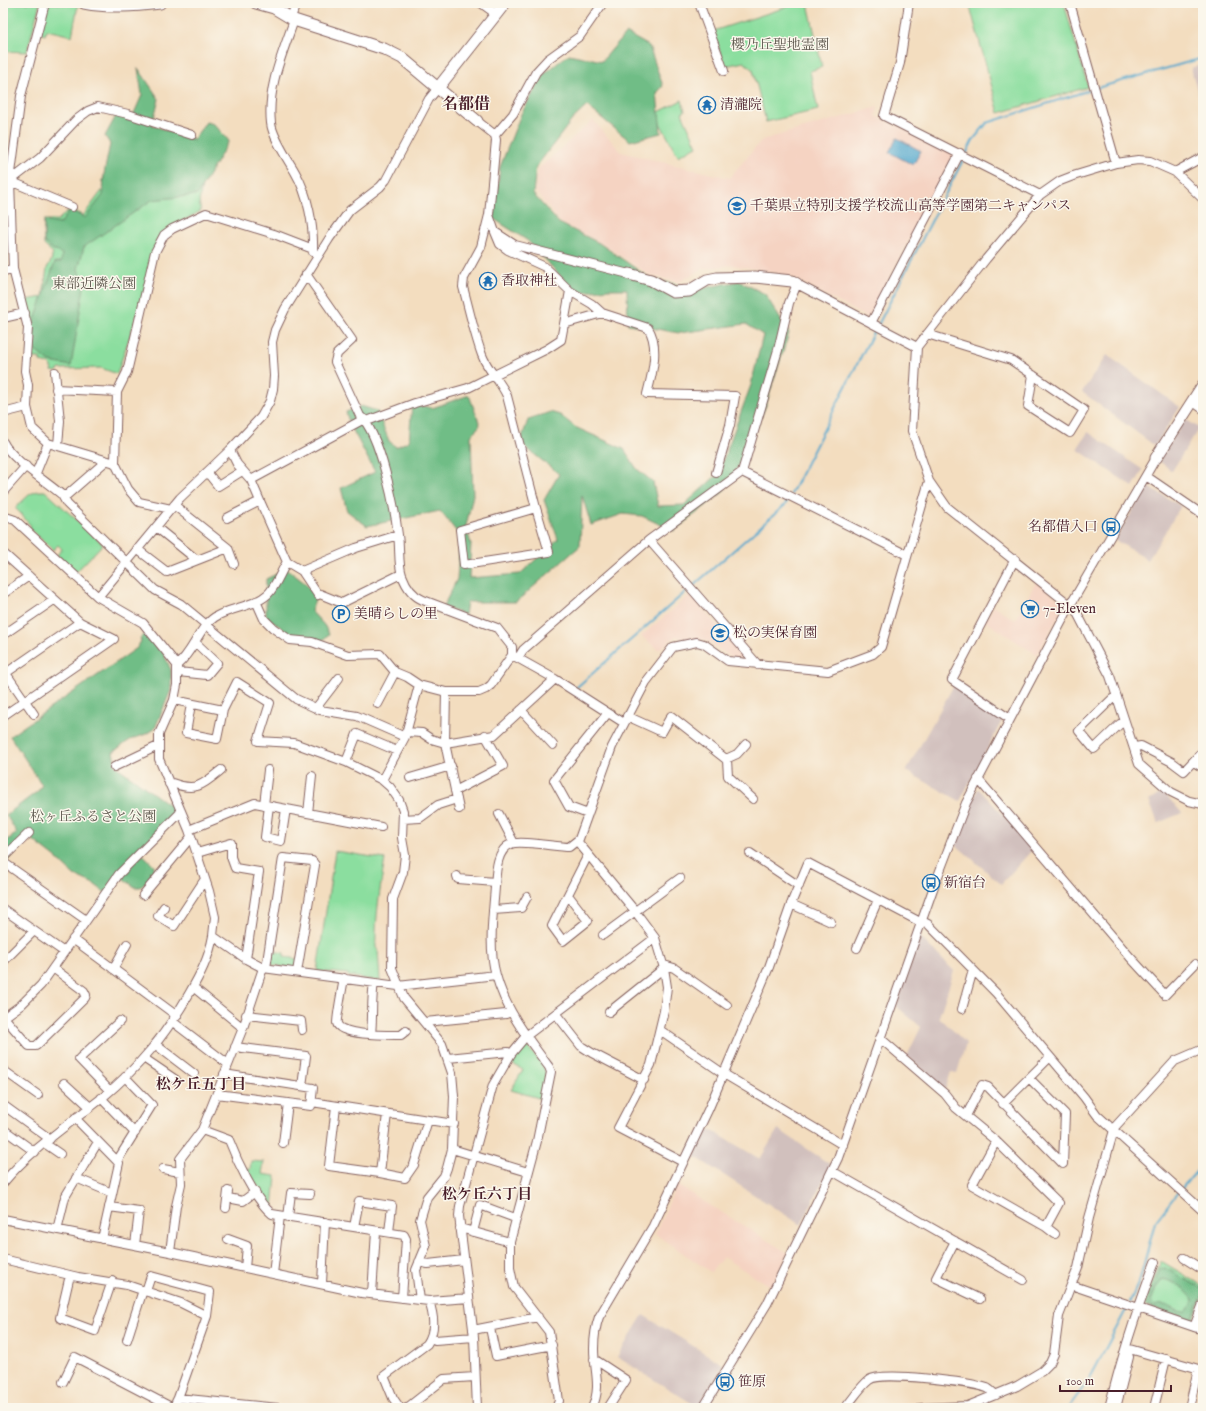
<svg xmlns="http://www.w3.org/2000/svg" width="1206" height="1411" font-family="'IM FELL English','Noto Serif JP',serif">
<style>
.built{fill:#f5d3c2}
.industrial{fill:#d1c0bd}
.green{fill:#8bde9f;stroke:#6a7e65}
.forest{fill:#70bd86;stroke:#5d6e58;fill-rule:evenodd}
.water{fill:#51a7cd;stroke:#4e637c}
.lines{fill:none;stroke-linecap:round;stroke-linejoin:round}
.stream{stroke:#51a7cd;stroke-width:2}
.street-casing{stroke:#85625f;stroke-width:10}
.secondary-casing{stroke:#85625f;stroke-width:13}
.street{stroke:#fff;stroke-width:8}
.secondary{stroke:#fff;stroke-width:11}
.labels{text-anchor:middle;dominant-baseline:central;stroke-width:3;stroke-linejoin:round;paint-order:stroke}
.park-label{font-size:14px;fill:#5e584e;stroke:#fbf7ec}
.poi-label{font-size:14px;fill:#4a1f2b;stroke:#fbf7ec;text-anchor:start}
.neighbourhood-label{font-size:15px;font-weight:bold;fill:#4a1f2b;stroke:#fbf7ec}
.quarter-label{font-size:16px;font-weight:bold;fill:#4a1f2b;stroke:#fbf7ec}
</style>
<rect width="100%" height="100%" fill="#fbf7ec"/>
<filter id="ink" filterUnits="userSpaceOnUse"><feTurbulence type="fractalNoise" baseFrequency=".025" numOctaves="2"/><feDisplacementMap in="SourceGraphic" scale="8" xChannelSelector="R" yChannelSelector="G"/><feConvolveMatrix kernelMatrix="1 2 1 2 8 2 1 2 1" color-interpolation-filters="sRGB"/></filter>
<filter id="wash" filterUnits="userSpaceOnUse"><feTurbulence type="fractalNoise" baseFrequency=".012" numOctaves="4" result="noise"/><feDisplacementMap in="SourceGraphic" scale="16" xChannelSelector="R" yChannelSelector="G"/><feGaussianBlur stdDeviation="0.9" result="paint"/><feColorMatrix in="noise" values="0 0 0 0 0 0 0 0 0 0 0 0 0 0 0 0 0 1.4 0 .05"/><feComposite in="paint" operator="in"/></filter>
<g filter="url(#wash)">
<rect width="100%" height="100%" fill="#f3ddbf"/>
<!-- built -->
<path class="built" d="M878,107L876,116L950,151L953,156L868,318L790,276L767,271L732,265L702,269L679,282L651,276L599,242L560,222L535,191L538,169L593,120L621,152L729,178L762,140Z
M1036,582L1065,604L1037,655L985,621L994,606L1015,620Z
M690,595L748,660L733,658L703,639H682L676,636L659,650L641,636Z
M677,1185L788,1253L771,1287L723,1257L711,1272L655,1234Z"/>
<!-- industrial -->
<path class="industrial" d="M1203,64V112L1191,68Z
M1107,355L1180,407L1155,446L1082,392Z
M1185,419L1199,428L1172,471L1159,461Z
M1088,432L1143,470L1133,487L1077,449Z
M1147,486L1181,506L1148,560L1115,540Z
M954,685L1004,717L960,801L906,771Z
M978,788L1034,848L1001,884L955,844Z
M1163,792L1182,813L1158,823L1149,801Z
M920,937L954,971L939,1017L966,1043L957,1073L951,1072L945,1090L907,1056L921,1027L896,1006Z
M704,1126L760,1159L778,1129L831,1165L801,1225L691,1154Z
M643,1315L724,1365L698,1407L617,1357Z"/>
<!-- green -->
<path class="green" d="M7,3H40L27,52L3,51Z
M48,3L78,5L72,36L47,30L45,35L40,33Z
M789,3H808L822,67L810,71L818,110L766,122L753,70L744,62L725,66L713,31L790,6Z
M969,3H1064L1088,87L999,113Z
M682,100L685,111L682,113L697,146L678,156L655,114Z
M125,137H190L203,145L205,170L199,202L201,211L173,226L159,237L138,312L117,374L101,368L60,369L56,372L52,371L50,364L40,362V358H32V361L29,360L30,324L26,300L43,297L47,268L51,261L53,253L44,245V220H58L71,208L83,216L107,184L102,181Z
M38,491H45L103,544L76,572L57,555L62,549L58,545L53,550L29,528L31,526C25,520 22,514 15,508L30,494Z
M335,851L385,859C380,889 375,918 376,948L378,950L380,981L348,976V974L317,971Z
M273,951L284,953V957L298,959L294,968L273,965L271,963Z
M523,1044H525C546,1069 550,1066 542,1099L511,1090L523,1070L511,1063Z
M251,1161L264,1162L262,1174L276,1176L273,1208L246,1169L250,1170Z
M1161,1261L1203,1286V1298L1194,1319L1191,1322L1146,1307L1144,1304Z"/>
<!-- forest -->
<path class="forest" d="M626,33L649,46L663,86L657,93L661,133L630,141L587,106L572,120L536,167L533,194L559,223L599,243L651,279L699,289L739,281L765,294L789,333L766,405L745,455L723,492L674,531L642,516L623,514L591,525L582,495L580,546L516,602H467L465,615L443,607L457,579L460,536L440,511L367,526L347,511L341,488L375,472L349,423L346,412L361,406L377,411L389,441L396,447L409,441L412,404L432,408L469,395L480,425L471,436L473,495L466,526L471,544L469,578L520,574L558,539L544,500L559,474L520,443L528,420L550,412L560,415L575,427L624,449L637,469L653,482L658,506L684,505L718,474L751,385L763,335L746,324L679,333L628,324L627,289H608L576,293L528,241L494,219L500,167L521,114L544,74L569,54L602,61Z
M138,68L159,99L152,125L193,140L206,122L214,124L229,141L197,195L152,200L84,247L78,269L84,287L71,366L50,362L34,350L30,334L55,262H61L62,254L50,248L44,242V221L60,224L70,210L85,218L103,195L104,174L110,144L105,136L116,116L132,118L142,95Z
M287,569L306,584L316,598L311,611L324,625L329,634L322,641L295,638L266,616V579Z
M144,634L162,650L171,670V690L155,728L146,734L130,740L113,752L116,766L176,810L174,815L138,850L154,865V873L141,887H135L121,877L107,894L94,884L74,875L56,858L29,837L7,861L3,860V843L17,833L6,815L38,791L42,785L10,736L137,648L141,641L140,638Z
M1165,1268L1203,1289V1294L1192,1319L1149,1307L1147,1304L1160,1269ZM1163,1279C1176,1282 1187,1290 1194,1301C1182,1321 1177,1307 1164,1305C1161,1304 1157,1305 1154,1306L1151,1302L1156,1288Z"/>
<!-- water -->
<path class="water" d="M897,138L921,151L913,165L889,152Z"/>
<g class="lines">
<!-- stream -->
<path class="stream" d="M1097,88L1203,58
M966,154L973,140L987,123L1093,89
M878,325L964,158
M791,494L875,329
M693,586L785,505L789,498
M577,687L689,589
M1181,1189L1203,1164
M1130,1302L1140,1279L1155,1222L1178,1192
M1068,1408L1089,1380L1128,1306"/>
</g>
</g>
<g filter="url(#ink)">
<g class="lines">
<defs>
<path id="street" d="M45,3L21,96L10,181L13,269L28,328L25,371L28,385L27,407L32,428L48,443L115,463L128,489L139,502L171,509
M481,3L496,14
M699,3L724,71
M909,3L900,63L884,116L1040,195
M1070,3L1116,163
M291,18L296,3
M294,20C283,53 267,87 271,123C272,136 288,160 295,172C308,194 314,226 313,252
M477,121L495,135L496,140L489,215L495,232L515,245L629,274
M495,135L513,114L536,72L548,59L580,36L603,3
M1175,172L1203,157
M10,181L40,158L76,120L88,111L98,107L128,114L192,135
M10,181L72,207
M489,215L481,247L464,278L463,287C469,309 474,333 482,355C488,371 500,380 507,396L536,508L460,530L464,565L549,552L536,508
M495,232L500,244L508,250L545,267L570,291L592,304L602,313L648,328C660,346 652,375 647,394L735,396L730,425L716,473
M3,271L13,269
M306,274L352,340L337,354L335,362L360,416C380,432 395,509 398,535C400,548 398,564 402,575C406,586 413,596 423,600L497,628L512,647V655L555,679L624,723
M3,318L25,313
M871,323L960,153
M564,324L570,291
M927,334L1011,360L1084,410L1070,433L1028,406L1033,375
M55,372L60,421L58,445
M56,389L117,392
M1192,401L1203,409
M3,413L27,407
M367,421L415,403L468,388L547,349L561,340L564,324L602,313
M3,442C11,459 47,482 62,495H67L106,461
M115,463L117,392L127,372L155,252L164,235L172,229L206,213L274,234L313,249
M207,472L218,486L242,471
M742,472L778,350L789,303L797,284L917,347
M36,473L48,443
M1146,476L1203,515
M251,480L364,419
M929,481L947,507L1075,609L1110,676L1139,764L1171,792L1189,801L1203,804
M3,492L26,466
M62,495L67,504L155,590L181,604L296,699L320,710L357,716L405,737
M260,501L287,562L302,571L356,548L398,535
M174,505L228,548L234,564
M3,516L15,520L98,597L143,623L177,665V685L174,700L159,734V759L189,830L209,891L215,917L213,936L246,959L263,968L398,986L496,975
M227,518L260,501L251,480L237,464L230,450
M156,527L197,560
M649,540L758,665
M137,549L167,572L228,548
M3,553L80,622L114,639L3,716
M302,571L318,595L320,594L342,603L401,574
M3,594L29,576
M98,597L180,498L230,450L261,417L270,401L273,389L274,376L272,342L275,330L285,309L329,239L350,210L380,187L386,180L429,99L438,88
M256,601L264,619L273,628L290,640L312,642L348,655L380,654L395,672L407,677L419,685L446,692H479L486,689L491,685L512,655
M3,635L54,600
M518,658L523,650L649,540L742,472L907,555
M177,665C193,653 198,628 215,617C231,607 254,607 268,594C276,586 281,571 287,562
M3,669L34,714
M178,672L207,675L217,663L195,642
M3,675L80,622
M446,692L445,743L459,809
M1117,698L1112,699L1079,731L1094,749L1120,724L1125,722
M174,700L223,710
M191,704L186,733L217,739L223,710L237,682L270,703L258,741L294,743L346,762L382,780L390,787L399,800L403,811L402,838L405,855L403,872L393,899L392,968L404,998L442,1044L452,1073L454,1096L452,1149L447,1168L444,1176L427,1197L420,1220L426,1246L416,1270L420,1300L429,1301L469,1298
M378,704L395,672
M316,708L339,678
M521,710L553,745
M627,716L662,732L671,716L727,760L728,776L753,799
M1010,719L952,680L1015,559
M406,732L422,733L431,739L445,743L494,735L555,679
M1135,747L1141,746L1172,762L1184,771L1203,751
M726,759L737,754L746,744
M346,762L357,734L397,751
M1194,762L1203,768
M114,767L158,746
M410,778L451,766
M978,779L1130,957L1165,995L1195,964
M382,780L405,737L419,685
M169,784L172,783C196,792 203,785 221,770
M455,791L503,766L485,735
M264,805L268,770
M269,806L265,837L281,841L286,809
M308,813L312,776
M499,814L514,843
M588,814L569,807L554,780L607,714
M403,819L420,818L438,805L457,799
M189,830L255,803L381,827
M577,841L635,911L655,938L664,968L667,987L664,1011L651,1065L618,1128L683,1162
M197,853L231,843V857L235,868L259,872L246,959
M750,853L799,886
M3,858L29,833
M3,862L86,920
M457,876L458,879L495,882
M143,895L191,837
M568,895L588,921L563,941L552,926L588,855
M791,904L831,922
M164,907L158,916L174,926L205,879
M3,909L64,952
M493,910L521,908L527,897
M922,921L928,924L996,993L1084,1097L1097,1115L1203,1211
M603,935L680,878
M73,939L177,1016
M857,948L878,900
M3,962L34,931
M664,965L674,968L727,1005
M263,968L243,1028L202,1130L229,1140C237,1161 255,1200 272,1214L404,1235L406,1239L402,1298
M266,968L283,858L312,861L315,865L297,972
M113,969L127,944
M344,978C343,985 336,1020 337,1023C339,1036 390,1035 401,1035L406,1031
M193,987L243,1028
M962,1009L973,970
M609,1012L664,968
M556,1014L581,1046L592,1053L644,1080
M246,1015L301,1021L302,1030
M3,1016L29,1046H36L85,998L86,995L84,991L53,968
M3,1018L21,1005L41,985L119,874L181,812
M173,1022L228,1064
M425,1022L506,1014L511,1011
M660,1030L724,1074
M371,1034C373,1017 371,1000 374,983
M880,1038L945,1094L956,1108L996,1141L1059,1203L1046,1227L972,1185L996,1141
M156,1045L194,1074
M235,1047L306,1056L302,1086
M448,1058L508,1052L511,1054
M145,1059L176,1080
M3,1070L38,1095
M724,1074L843,1145
M64,1083L90,1107
M110,1091L79,1059L120,1021
M217,1094L311,1106L313,1088L224,1074
M101,1098L135,1133
M312,1102L454,1124
M1003,1104L1050,1057
M3,1105L50,1139
M336,1106L329,1166L380,1173
M387,1114L380,1173L405,1178L414,1165L428,1120
M966,1116L982,1085L988,1087L1063,1164L1065,1114L1029,1078
M75,1118L119,1163L102,1239
M3,1129L35,1152
M1113,1129L1175,1061L1203,1049
M44,1143L60,1154
M283,1143L288,1103
M452,1149L528,1172
M117,1161L152,1105L125,1077
M163,1169L180,1172
M832,1171L1023,1280
M76,1178L112,1193
M3,1183C30,1150 68,1125 102,1098C139,1067 165,1036 189,994C200,975 209,958 213,936
M228,1198L243,1201L255,1192
M109,1207L139,1211L135,1245
M226,1208L228,1191
M288,1217L291,1193L310,1194
M3,1219L170,1252L362,1293L420,1300
M354,1227L359,1201L392,1206L389,1232
M1046,1227L1055,1234
M460,1228L510,1242
M57,1230L65,1197L98,1142
M473,1232L480,1205L515,1218
M228,1239L247,1246L245,1268
M955,1241L936,1278L980,1299
M170,1252L176,1206L181,1184L180,1159L202,1130
M1184,1258L1203,1270
M3,1259L78,1277L127,1285L181,1303L207,1316L178,1398
M419,1262L428,1264L464,1260
M273,1274L280,1216
M70,1275L60,1318L95,1331L112,1281
M322,1284L325,1222
M1071,1285L1078,1268L1089,1218L1114,1130
M146,1291L151,1276L210,1292L207,1316
M372,1294L376,1231
M1194,1327L1203,1304
M490,1328L496,1356L552,1345
M473,1330L538,1317
M431,1338L435,1340L474,1337
M127,1340L143,1290
M1126,1348L1203,1370
M594,1359L626,1380L608,1408
M63,1382L75,1357L173,1408
M176,1402L178,1398L278,1408
M400,1408L393,1398L384,1376L427,1344C436,1330 434,1316 429,1301
M407,1408L444,1379L475,1377
M477,1408L474,1337L459,1216L460,1206L493,1085L511,1054L526,1036L655,938
M556,1408L559,1401L549,1332L514,1287L510,1268V1242L537,1141L551,1072L549,1067C528,1039 505,1009 496,975C488,947 493,915 495,887C496,873 496,850 511,844C520,840 557,847 569,847L579,839L612,747L646,682L673,647L697,642L704,644L728,661L828,671L873,654L881,647L929,481L912,431L917,347L986,259L1040,195L1060,181L1073,176L1116,163L1138,160L1150,161L1175,172L1203,199
M592,1408C602,1387 594,1370 594,1349C594,1338 595,1328 599,1317L653,1226L709,1108L769,967L793,899L808,863L922,923
M703,1408L767,1304L838,1158L933,889L966,803L1071,604L1156,458
M845,1408C853,1399 860,1387 869,1380C881,1371 970,1382 987,1388C990,1389 993,1393 996,1395
M920,1408L968,1406L1017,1386L1042,1371L1050,1363L1054,1354L1059,1316L1071,1285L1203,1330
M1109,1408C1121,1358 1137,1310 1155,1262
M1116,1408L1129,1357L1126,1348
M1154,1408L1166,1359
M1189,1408L1198,1369"/>
<path id="secondary" d="M84,3C110,8 134,6 160,3
M256,3L274,8L294,20L384,49L402,58L477,121
M438,88L505,3
M629,274L651,280L673,292L689,291L707,280L717,278L755,277L792,281L797,284
M1156,458L1203,385"/>
</defs>
<!-- street casing -->
<use href="#street" class="street-casing"/>
<!-- secondary casing -->
<use href="#secondary" class="secondary-casing"/>
<!-- street -->
<use href="#street" class="street"/>
<!-- secondary -->
<use href="#secondary" class="secondary"/>
</g>
</g>
<!-- icons -->
<defs>
<symbol id="temple-ring" viewBox="-11 -11 22 22"><circle r="9.5" fill="#fbf7ec" stroke="#1f6fb2" stroke-width="1.5"/><path d="M0-6L5-2H3V0L6.5 2.5H4V6H1.5V3h-3V6H-4V2.5H-6.5L-3 0V-2H-5Z" fill="#1f6fb2"/></symbol>
<symbol id="school-ring" viewBox="-11 -11 22 22"><circle r="9.5" fill="#fbf7ec" stroke="#1f6fb2" stroke-width="1.5"/><path d="M0-5L7-2L0 1L-7-2ZM-4 1L0 2.5L4 1V4Q0 6-4 4Z" fill="#1f6fb2"/></symbol>
<symbol id="bus-ring" viewBox="-11 -11 22 22"><circle r="9.5" fill="#fbf7ec" stroke="#1f6fb2" stroke-width="1.5"/><path d="M-5-6H5V4H4V6H2V4H-2V6H-4V4H-5ZM-3.5-4V0h7V-4ZM-3.5 1.2v1.5H-2V1.2ZM2 1.2v1.5H3.5V1.2Z" fill="#1f6fb2"/></symbol>
<symbol id="supermarket-ring" viewBox="-11 -11 22 22"><circle r="9.5" fill="#fbf7ec" stroke="#1f6fb2" stroke-width="1.5"/><path d="M-6-5.5h2.5l.6 2H6L4.5 2H-2.5L-4.4-4H-6ZM-1.5 3.2a1.3 1.3 0 1 0 .1 0ZM3 3.2a1.3 1.3 0 1 0 .1 0Z" fill="#1f6fb2"/></symbol>
<symbol id="parking-ring" viewBox="-11 -11 22 22"><circle r="9.5" fill="#fbf7ec" stroke="#1f6fb2" stroke-width="1.5"/><path d="M-3.5-5.5H1a3.5 3.5 0 0 1 0 7H-1V5.5H-3.5ZM-1-3.4V-.6H.8a1.4 1.4 0 0 0 0-2.8Z" fill="#1f6fb2"/></symbol>
</defs>
<g fill-rule="evenodd">
<use href="#temple-ring" x="697" y="95" width="20" height="20"/>
<use href="#school-ring" x="727" y="196" width="20" height="20"/>
<use href="#temple-ring" x="478" y="271" width="20" height="20"/>
<use href="#bus-ring" x="1101" y="517" width="20" height="20"/>
<use href="#supermarket-ring" x="1020" y="599" width="20" height="20"/>
<use href="#parking-ring" x="331" y="604" width="20" height="20"/>
<use href="#school-ring" x="710" y="623" width="20" height="20"/>
<use href="#bus-ring" x="921" y="873" width="20" height="20"/>
<use href="#bus-ring" x="715" y="1372" width="20" height="20"/>
</g>
<g class="labels">
<!-- park labels -->
<g class="park-label">
<text x="780" y="45">櫻乃丘聖地霊園</text>
<text x="94" y="284">東部近隣公園</text>
<text x="93" y="817">松ヶ丘ふるさと公園</text>
</g>
<!-- poi labels -->
<g class="poi-label">
<text x="720" y="105">清瀧院</text>
<text x="750" y="206">千葉県立特別支援学校流山高等学園第二キャンパス</text>
<text x="501" y="281">香取神社</text>
<text x="1098" y="527" text-anchor="end">名都借入口</text>
<text x="1043" y="609">7-Eleven</text>
<text x="354" y="614">美晴らしの里</text>
<text x="733" y="633">松の実保育園</text>
<text x="944" y="883">新宿台</text>
<text x="738" y="1382">笹原</text>
</g>
<!-- neighbourhood labels -->
<g class="neighbourhood-label">
<text x="201" y="1084">松ケ丘五丁目</text>
<text x="487" y="1194">松ケ丘六丁目</text>
</g>
<!-- quarter labels -->
<g class="quarter-label">
<text x="466" y="105">名都借</text>
</g>
</g>
<!-- margin -->
<rect width="1206" height="1411" fill="none" stroke="#fbf7ec" stroke-width="16"/>
<!-- scale -->
<path d="M1060 1385v6h111v-6" fill="none" stroke="#4a1f2b" stroke-width="2"/>
<text x="1066" y="1385" font-size="12" fill="#4a1f2b" stroke="#fbf7ec" stroke-width="3" paint-order="stroke">100 m</text>
</svg>
